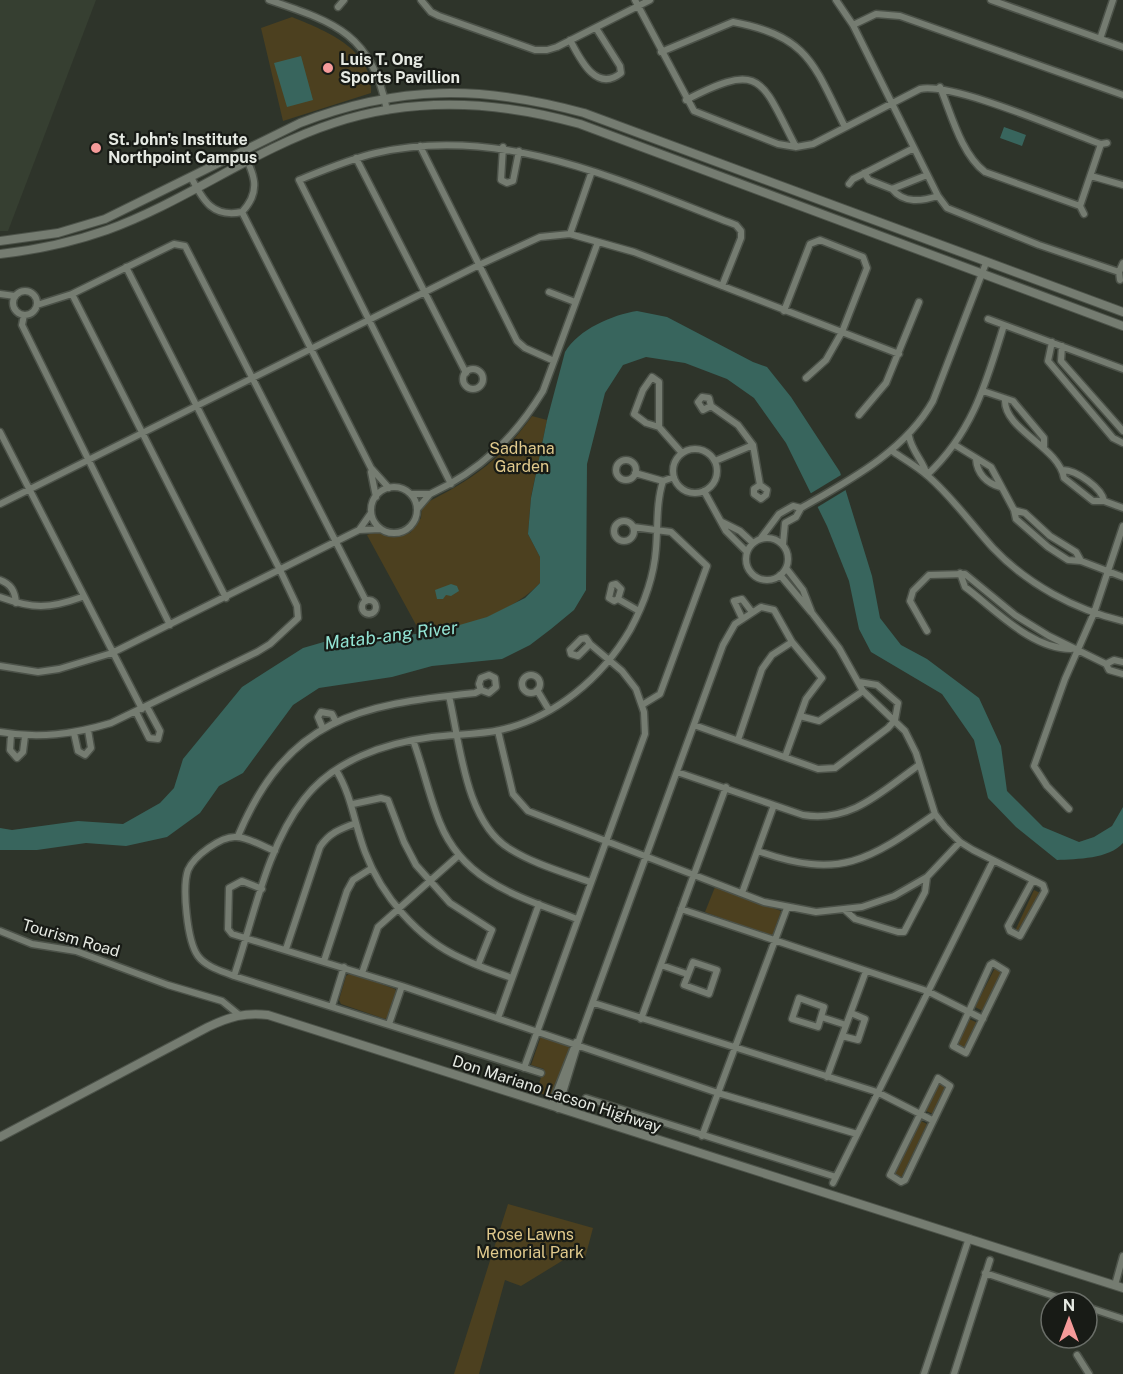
<svg xmlns="http://www.w3.org/2000/svg" width="1123" height="1374" font-family="'Public Sans',sans-serif">
<style>
.built{fill:#363f31}
.green{fill:#4c401f}
.water{fill:#38655d}
.pier{fill:#2e342a}
.lines{fill:none;stroke-linecap:round;stroke-linejoin:round}
.minor-casing{stroke:#4c5249;stroke-width:9}
.tertiary-casing{stroke:#4c5249;stroke-width:10}
.minor{stroke:#757c71;stroke-width:6}
.tertiary{stroke:#757c71;stroke-width:8}
.poi-dot{fill:#f59b9a;stroke:#181b16;stroke-width:2}
.labels{text-anchor:middle;dominant-baseline:central;stroke-width:4.5;stroke-linejoin:round;paint-order:stroke}
.poi-label{font-size:16px;font-weight:bold;fill:#e6eae3;stroke:#181b16;text-anchor:start}
.park-label{font-size:16px;fill:#e0c98c;stroke:#181b16}
.street-label{font-size:16px;fill:#e6eae3;stroke:#181b16}
.water-label{font-size:18px;font-style:italic;fill:#92e3d3;stroke:#181b16}
</style>
<rect width="100%" height="100%" fill="#2e342a"/>
<!-- built -->
<path class="built" d="M0,0H96L8,231H0Z"/>
<!-- green -->
<path class="green" d="M292,17C324,30 374,49 371,93L283,121L261,28Z
M532,416L547,420L531,497L528,534L540,557V583C512,612 462,631 421,634L367,535L377,531L390,537L410,533L421,518L422,505C471,480 499,462 532,416Z
M715,887L781,911L772,937L705,912Z
M1034,890L1042,894L1022,933L1015,931Z
M995,968L1003,972L983,1011L975,1007Z
M350,973L395,989L397,993L389,1016L385,1019L341,1004L339,1000L346,976Z
M969,1019L978,1023L965,1050L956,1046Z
M541,1036L570,1046L552,1097L536,1092L544,1069L531,1065Z
M937,1083L945,1087L933,1114L924,1110Z
M919,1120L927,1124L901,1178L893,1175Z
M508,1204L593,1228L585,1258L570,1256L521,1286L505,1280L479,1374H454Z"/>
<!-- water -->
<path class="water" d="M301,56L313,100L287,107L274,63Z
M1004,127L1026,135L1022,146L1000,138Z
M637,311L667,317L753,362L767,367L791,397L840,472L872,576L880,618L901,645L927,659L979,698L1001,746L1007,791L1043,827L1079,842L1094,837L1112,826L1123,807V843C1109,859 1077,859 1057,860L1016,827L988,798L974,740L942,694L871,652L859,629L849,581L827,526L786,443L754,398L727,379L685,363L646,357L623,365L605,393L587,464L586,590L574,610L551,629L530,645L502,659L432,666L392,677L319,688L293,705L243,773L219,786L200,813L167,837L126,846L86,843L37,850H0V828L12,830L78,821L123,824L160,803L174,788L183,759L242,687L303,648L334,639L432,633L487,617L525,598L540,583V557L528,534L531,498L547,420L565,352C579,329 612,315 637,311Z
M451,584L457,586L459,591L451,596L446,595L443,599H437L435,590Z"/>
<!-- pier -->
<path class="pier" d="M841,475L849,488L816,508L808,495Z"/>
<g class="lines">
<defs>
<path id="minor" d="M269,0C337,23 371,34 387,110
M421,0L431,12L439,16L535,50H547L557,47L650,0
M635,0L694,111L778,144L796,147L813,144L920,89C953,82 1064,131 1101,144L1107,143
M836,0L853,25L938,196L947,208L1039,245L1119,272
M991,0L1123,47
M338,7L344,0
M853,25L876,14L900,16L1123,95
M1100,39L1113,0
M570,40C580,59 596,93 621,73L620,66L596,28
M661,52L733,22C809,36 814,65 845,127
M940,87C951,113 961,154 985,172L1080,206L1084,214
M686,100C763,60 761,80 796,147
M420,146L517,341L525,348L554,361
M503,147L501,180L507,183L513,181L519,151
M356,158L466,373
M864,173L869,180L892,189L927,175
M1091,176L1123,185
M191,177C203,201 213,218 242,212C262,191 254,174 243,151
M849,184L853,179L914,148
M892,189C904,204 922,201 938,196
M1080,206L1101,144
M242,212L371,468L389,488
M570,234L592,171
M1120,280L1119,272L1123,263
M13 303a12 12 0 1 1 24 0a12 12 0 1 1-24 0Z
M549,292L575,302
M0,294L15,296
M72,294L226,598
M37,305L72,294L174,244L185,246L366,601
M784,311L810,244L820,240L863,257L867,268L842,332L826,360L806,378
M24,315L22,325L170,625
M988,319L1123,369
M1052,342L1048,361L1113,438L1123,443
M1062,346L1061,361L1123,431
M463 379a10 10 0 1 1 20 0a10 10 0 1 1-20 0Z
M983,391L1013,401L1044,438V446
M1005,400C1004,430 1059,447 1064,478L1093,501H1104L1123,508
M711,406L703,410L698,402L702,397L709,398L711,406L738,425L753,445
M859,415L886,383L919,302
M659,427V382L652,377L643,390L634,414L646,423L659,427L682,453
M0,432L142,709
M909,436C912,452 923,460 927,475
M955,445L991,467L1014,510L1016,519L1048,547L1068,560L1081,561L1123,577
M673 471a22 22 0 1 1 44 0a22 22 0 1 1-44 0Z
M892,451C904,459 918,467 929,477C953,498 972,525 993,548C1027,584 1075,610 1123,621
M976,459C977,474 987,483 1000,487
M616 470a10 10 0 1 1 20 0a10 10 0 1 1-20 0Z
M715,461L753,445L760,485L767,490L766,495L761,499L754,494V489L760,485
M1063,470C1076,470 1102,488 1104,501
M371,472L376,497
M635,473L663,481L674,477
M927,475C973,432 986,383 1004,325
M451,484L299,180C324,170 350,159 376,153C502,124 621,181 736,225L741,231V238L722,286
M371 510a23 23 0 1 1 46 0a23 23 0 1 1-46 0Z
M704,491L726,531L747,552
M411,494H430L418,508
M430,494C480,471 515,437 543,391L598,242
M0,504L479,265L540,237L570,234L634,252L899,354
M1014,510L1025,513L1050,536L1076,552L1081,561
M371,513L359,530L380,529
M614 531a10 10 0 1 1 20 0a10 10 0 1 1-20 0Z
M722,522L740,531L753,543
M633,527L671,532L707,566L660,694L642,705
M746 559a21 21 0 1 1 42 0a21 21 0 1 1-42 0Z
M761,538L779,514L793,506L801,508
M783,544L785,523L796,517L801,508C850,480 905,451 933,401L986,263
M786,568L803,590L812,613L839,648L863,691L905,731L916,753L935,814L945,827L960,842L973,850L1043,885L1045,891L1020,936L1010,931L1008,926L1033,880
M960,573L965,587C996,610 1031,649 1071,649
M780,575L811,612
M0,580C11,584 15,591 16,603
M0,597C33,609 49,609 82,597
M618,599L621,589L616,584L612,585L609,598L614,601L618,599L639,611
M362 607a7 7 0 1 1 14 0a7 7 0 1 1-14 0Z
M742,618L734,601L742,599L752,612
M927,631L910,601L913,591L929,575L965,574L1015,615L1049,636L1106,664L1109,670L1123,674
M1106,664L1114,660L1123,662
M0,666L38,672L59,669L112,653L359,530
M522 684a9 9 0 1 1 18 0a9 9 0 1 1-18 0Z
M537,690L549,710
M449,696C460,743 465,822 510,849C534,864 563,872 590,882
M136,712L149,738L158,739L160,731L147,707
M800,716L819,721L863,691
M694,725L818,769L835,768L888,728L895,720L898,703L877,685L859,682
M323,729L318,717L321,712L332,714L336,722
M498,731L513,794L528,811L764,902L816,912L862,907L894,896L927,877L960,842
M0,732C39,739 74,734 111,723L257,652L270,644L298,618L297,606L280,570L126,267
M74,733L78,751L85,755L91,748L88,730
M11,734L10,750L17,758L23,752L25,736
M413,740C423,767 429,796 440,823C464,883 521,897 577,919
M738,740L762,669L772,655L792,642
M336,770C352,796 354,823 365,852C381,895 418,939 461,958C477,966 495,972 512,978
M677,772L803,815C852,823 882,791 919,765
M353,804L381,798L388,800L404,842L416,865L450,903L492,930L478,965
M1069,809L1047,786L1034,766L1065,679L1094,613L1123,526
M238,836C288,718 357,705 475,693L481,690L489,693L496,687L495,678L489,675L481,678L479,684L481,690
M275,851C264,847 248,837 236,837C221,836 194,856 188,870C182,887 187,941 198,956C206,967 222,971 234,976L541,1073
M758,851C840,880 868,861 935,814
M262,889L242,881L229,888L228,929L232,934L402,986L718,1093L857,1134
M742,893L774,805
M681,909L927,991L983,1019
M845,910L855,919L898,932H904L925,892L927,877
M0,931L32,944L76,951L168,985L222,1001L238,1014
M286,949L320,847C329,833 340,829 356,823
M324,961L347,891L353,880L372,868
M693,962L717,970L709,994L684,985Z
M993,963L1006,971L966,1053L953,1046L990,965Z
M661,965L687,974
M362,973L378,927L458,856
M234,976C254,917 266,848 304,799C334,760 385,743 432,737C454,734 478,735 500,730C554,718 602,678 630,630C643,606 654,576 656,549C658,526 656,503 663,481
M799,998L824,1007L818,1027L792,1019Z
M594,1003L877,1092L932,1120
M332,1006L344,967
M821,1017L846,1025
M498,1018L539,904
M641,1019L726,787
M389,1024L402,986
M842,1036L858,1040L865,1019L851,1013
M524,1068L645,734L644,712L636,689L622,671L590,644L586,638L581,639L570,650L571,654L578,656L590,644
M827,1077L866,971
M938,1078L950,1086L905,1180L901,1182L890,1175Z
M586,1098L836,1177
M551,1106L576,1042
M558,1109L580,1037L723,645L735,624L761,607L774,610L792,642L822,678L806,699L785,757
M702,1136L787,908
M833,1183L993,861
M985,1273L1072,1302
M1115,1285L1123,1256
M1087,1307L1123,1319
M1077,1355L1089,1374
M924,1374L969,1238
M954,1374L990,1260"/>
<path id="tertiary" d="M0,241L58,233L105,219L300,123C398,85 482,85 584,113L1123,312
M0,254C36,250 73,242 107,230C185,202 254,149 334,123C415,96 498,101 580,124L1123,326
M0,1137L208,1027C229,1017 245,1012 268,1015L1123,1288"/>
</defs>
<!-- minor casing -->
<use href="#minor" class="minor-casing"/>
<!-- tertiary casing -->
<use href="#tertiary" class="tertiary-casing"/>
<!-- minor -->
<use href="#minor" class="minor"/>
<!-- tertiary -->
<use href="#tertiary" class="tertiary"/>
</g>
<!-- markers -->
<g class="poi-dot">
<circle cx="328" cy="68" r="6"/>
<circle cx="96" cy="148" r="6"/>
</g>
<g class="labels">
<!-- poi labels -->
<g class="poi-label">
<text x="340" y="59">Luis T. Ong<tspan x="340" dy="18">Sports Pavillion</tspan></text>
<text x="108" y="139">St. John's Institute<tspan x="108" dy="18">Northpoint Campus</tspan></text>
</g>
<!-- park labels -->
<g class="park-label">
<text x="522" y="448">Sadhana<tspan x="522" dy="18">Garden</tspan></text>
<text x="530" y="1234">Rose Lawns<tspan x="530" dy="18">Memorial Park</tspan></text>
</g>
<!-- street labels -->
<g class="street-label">
<text transform="translate(71 938) rotate(16)">Tourism Road</text>
<text transform="translate(557 1094) rotate(18)">Don Mariano Lacson Highway</text>
</g>
<!-- water labels -->
<g class="water-label">
<text transform="translate(391 635) rotate(-7)">Matab-ang River</text>
</g>
</g>
<!-- north arrow -->
<g transform="translate(1069 1320)"><circle r="28" fill="#181b16" stroke="#6a6e68" stroke-width="1.5"/>
<path d="M0-4.5L10 22L0 15L-10 22Z" fill="#f59b9a"/>
<text y="-9" font-size="16" font-weight="bold" text-anchor="middle" fill="#e6eae3">N</text>
</g>
</svg>
